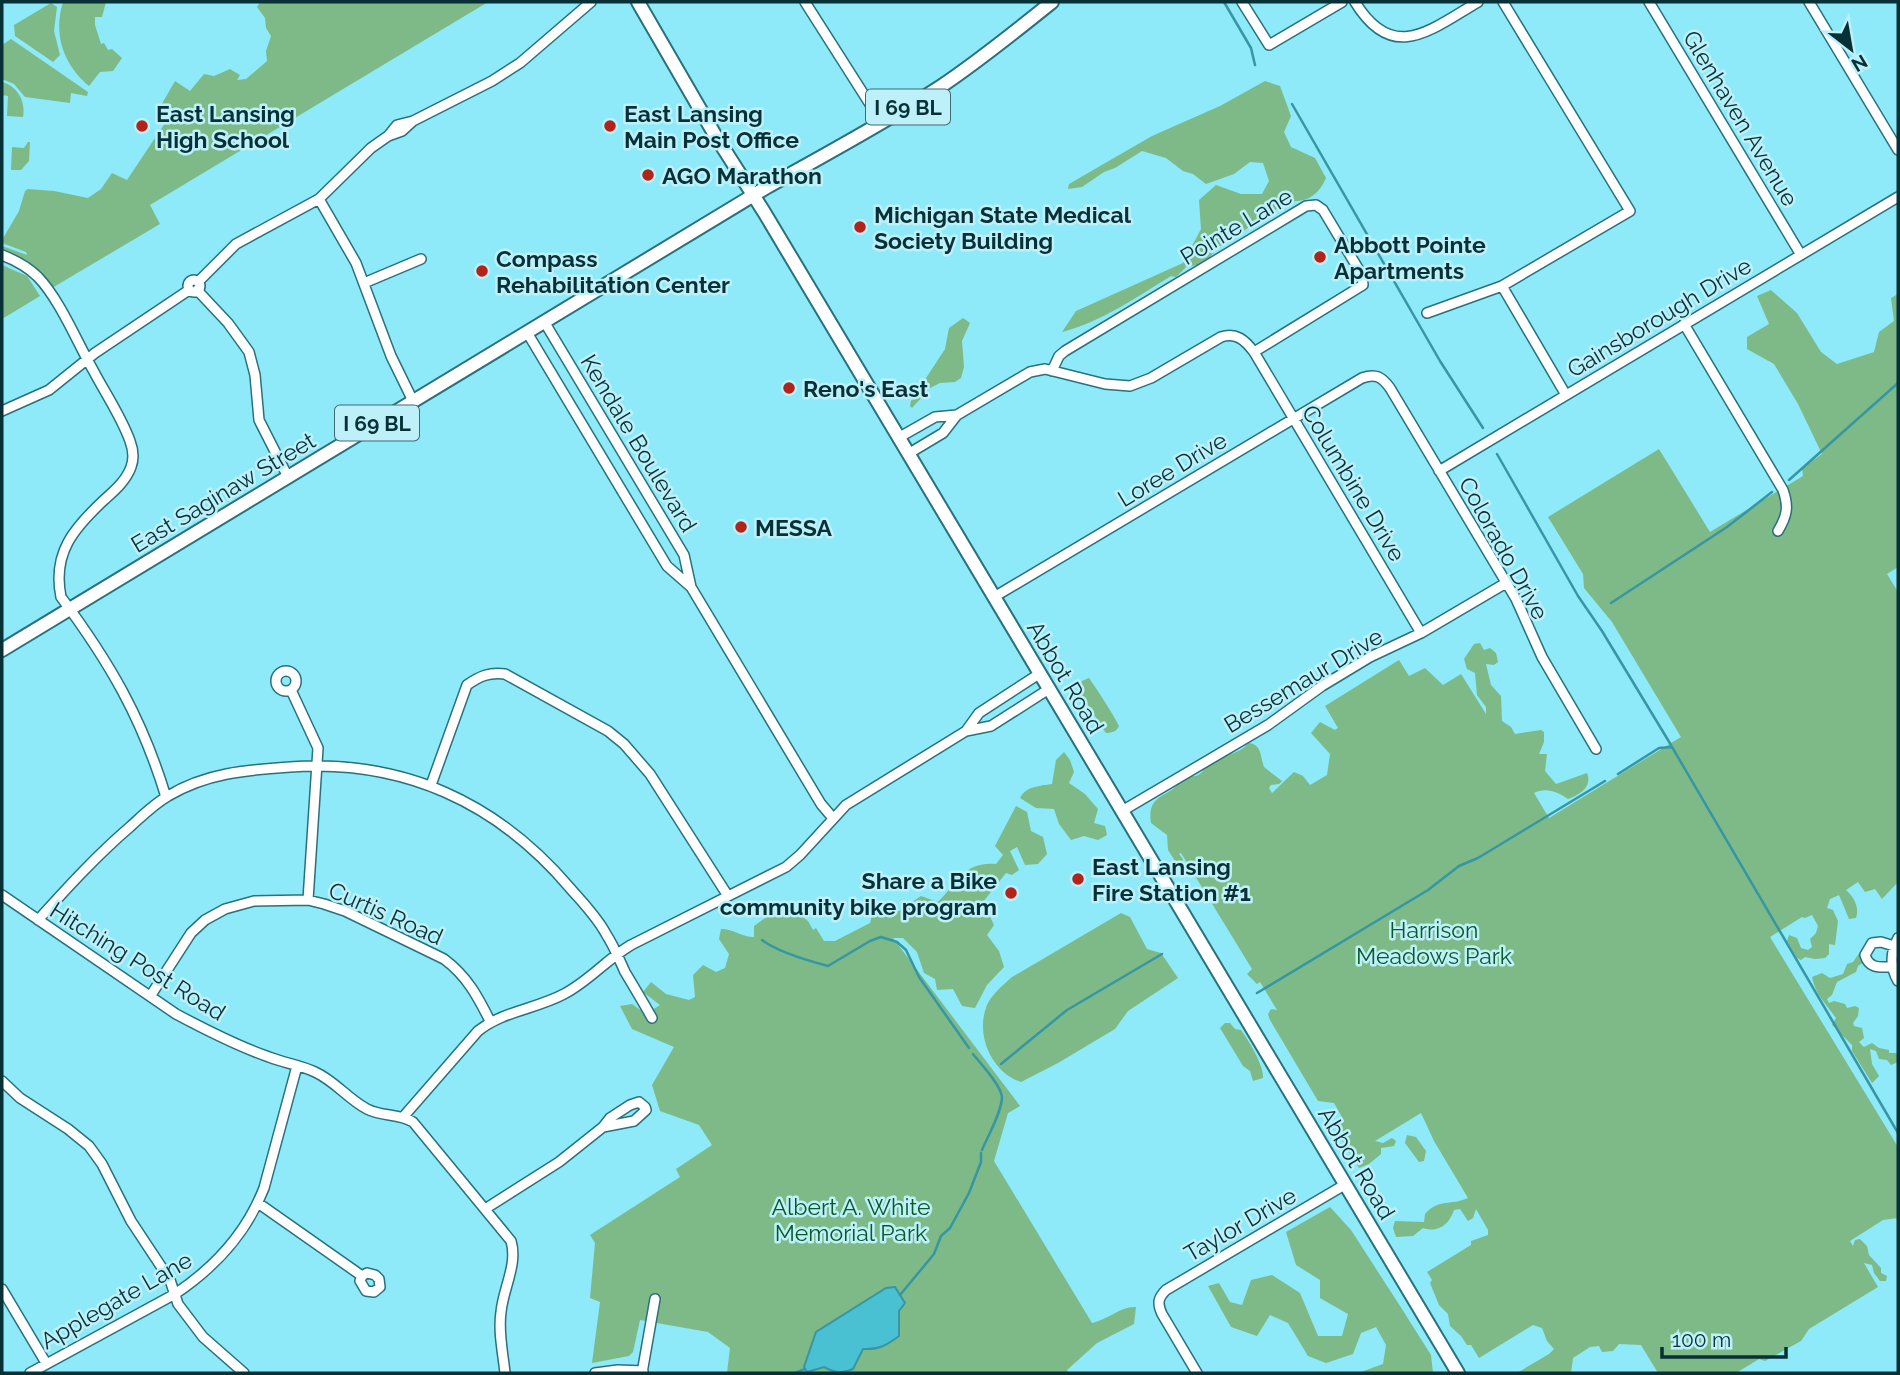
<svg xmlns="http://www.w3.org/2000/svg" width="1900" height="1375" font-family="Raleway,sans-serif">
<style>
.green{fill:#7dba88}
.water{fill:#4ac1d3;stroke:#3696a4;stroke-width:2}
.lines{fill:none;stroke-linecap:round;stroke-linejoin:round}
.stream{stroke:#3696a4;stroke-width:2.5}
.minor-casing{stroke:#29717c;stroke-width:12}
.major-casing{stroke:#29717c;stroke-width:16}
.minor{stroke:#fff;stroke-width:9}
.major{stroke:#fff;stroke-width:12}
.poi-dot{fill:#b2231a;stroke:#bdf0f9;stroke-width:2.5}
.labels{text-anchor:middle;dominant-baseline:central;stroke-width:5;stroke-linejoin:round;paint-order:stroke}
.shield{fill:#bdf0f9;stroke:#3e6a71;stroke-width:2}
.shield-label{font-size:21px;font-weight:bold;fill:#073137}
.poi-label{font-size:23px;font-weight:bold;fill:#073137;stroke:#bdf0f9;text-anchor:start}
.street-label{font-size:23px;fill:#073137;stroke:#bdf0f9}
.park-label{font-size:23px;fill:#0b5a26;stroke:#bdf0f9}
</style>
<rect width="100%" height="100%" fill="#8ee9f8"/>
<!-- green -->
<path class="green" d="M63,2H106L102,17H95V25L101,44L104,43L108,50L112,49L122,58L113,71L100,72L89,86C63,64 53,34 63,2Z
M260,2H488L150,205L160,224L52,288L26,260L2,250V246L27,255L26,252L2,243V240L19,211L25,191L28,189L54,191L88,198L101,189L112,173L127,180L169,117L159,109L175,81L190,91L204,74L214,76L230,69L240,75L237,80L246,79L267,61L266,51L271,36L266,28L265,18L257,7Z
M51,3L57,7L54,31L60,55L53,62L15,36L14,25Z
M11,39L88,92L87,96L71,93L70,103L25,97L14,84L2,79V45Z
M1265,81L1280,86L1291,116L1284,132L1291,147L1315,158L1326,178C1319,194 1308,203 1289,201L1219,247L1203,264L1186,267L1176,277L1171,276C1137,297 1101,322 1062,332L1076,311L1183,263L1201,229L1199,200L1216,185L1241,194H1262L1269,181L1263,163L1250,162L1234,174L1206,184L1193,174L1183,171L1166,158L1142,151L1115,168L1104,172L1082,187L1068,189L1069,184L1152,136L1220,106Z
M2,82C17,86 26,101 23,117L7,116L8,96L2,95Z
M28,142H30L29,161L21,170H11L12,147L24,148Z
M2,265L27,276L40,296L2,319Z
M1771,290L1797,313L1821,352L1837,364L1874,352L1879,332L1894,321L1891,298L1898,294V567L1887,574L1898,592V882L1882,899L1875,889L1865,892L1858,882L1846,890C1853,896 1860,907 1856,918L1849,919L1839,895L1830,899L1827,908L1833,910L1838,921L1835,945L1829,944V954L1825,958L1815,959L1805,957L1801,960L1797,958L1787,941L1789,935L1797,938L1801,948L1808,950L1812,947L1810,939L1816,933L1818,926L1812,915L1805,918L1802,917L1770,937L1898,1147V1218L1883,1220L1850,1241L1853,1246L1855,1240L1860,1239L1867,1246L1869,1255L1881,1268V1273L1887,1276L1886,1281H1880L1874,1273L1872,1265L1864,1263L1878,1287L1809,1329L1801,1341L1765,1361L1759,1359L1736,1373H1658L1641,1345L1619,1344L1613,1351L1602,1352L1599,1346L1590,1347L1573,1358L1571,1373H1517L1549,1354L1554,1349L1547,1341L1542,1328L1533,1325L1479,1358L1471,1345H1467L1461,1336L1450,1326L1448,1314L1439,1305L1430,1283L1432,1280L1427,1272L1471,1245V1241L1488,1235V1230L1476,1209L1473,1218L1468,1221L1460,1209L1454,1210C1449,1225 1438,1233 1423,1228L1413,1236L1396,1237L1393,1228L1395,1221L1424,1222L1425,1214C1439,1198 1451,1206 1468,1198L1434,1141L1421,1113L1375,1141L1383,1143L1392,1138L1396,1141L1394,1146L1381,1148V1154L1369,1164L1359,1168L1337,1132V1125L1342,1117L1334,1103L1318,1101L1270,1020L1268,1014L1271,1009L1277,1010L1260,982L1257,984L1247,974L1252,969L1181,853L1179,854L1183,859L1182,864H1177L1168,850L1167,835L1151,823C1146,792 1172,798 1179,781L1189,776C1202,778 1202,769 1212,762C1223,753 1239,756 1248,743C1262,744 1260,756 1264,767L1282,781L1279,784L1271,785L1269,788L1272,793L1294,772L1303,776L1310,785L1327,775L1330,754L1311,733L1320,722L1335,730L1338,728L1325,706L1399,660L1409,676L1425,668L1443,685L1461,674L1486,714V707L1477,695L1475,673L1467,669L1464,659L1474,644L1480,643L1484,650L1490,648L1496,653L1498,662L1494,665L1486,664L1491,685L1501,696L1502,721L1511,727L1515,734L1541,730L1544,732V742L1539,754H1547L1545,771L1556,784L1587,773C1593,787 1579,795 1568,799C1558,792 1546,787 1534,793L1549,818L1681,737L1612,622L1584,588L1583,574L1548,517L1659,449L1710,532L1803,476L1802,468L1822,454L1798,404L1774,364L1747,349V337L1769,324L1757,296Z
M963,318L970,323L962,341L964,367L961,378L955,382L940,383L930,388L912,408L910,406L911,401L945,349L949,328Z
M1089,678C1100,694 1110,709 1119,726C1117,731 1112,733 1106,733L1103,729L1081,694L1079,687L1082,681Z
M1064,752L1070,760L1074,772L1069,783L1085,794L1098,809L1094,823L1105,826L1107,835L1098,840L1084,836L1071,840L1059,824L1054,809L1036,808L1020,798C1026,786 1040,786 1052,784L1056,760Z
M1016,806L1027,812L1031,831L1043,837L1047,854L1038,864L1025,865L1017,847L1010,851L1019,870L1012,875L1006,873L983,902L994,925L987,935L999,951L1004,967L987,985L975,1008L962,1006L953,989L937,990L935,979L924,973L917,952L903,938H893L1020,1106L1008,1113L994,1161L1092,1323C1107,1320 1121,1306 1136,1307L1134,1324L1097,1343L1067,1370L1069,1373H727L730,1348L708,1332L640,1320L633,1352L629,1356L592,1363L600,1302L590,1298L595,1243L590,1235L680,1177L676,1169L712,1145L699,1125L660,1111L652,1085L674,1047L632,1029L620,1006L632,1004L646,1014L660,1005L643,992L651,982L666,994L689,1000L695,997L693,975L703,965L716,972L725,968L729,954L719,939L721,929C734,929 741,937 754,937V926L768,916L792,909L808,921L813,930L816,928L824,941H835L870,923L873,911H899L921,896L938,902C958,882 965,861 996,864L1003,855L995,846Z
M1121,913L1130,917L1147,949L1161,953L1178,978L1128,1011L1115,1029L1058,1063L1021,1082C993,1073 977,1038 985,1011C988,997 1002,986 1012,977Z
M1860,952L1863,956L1864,962L1858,966L1856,972L1837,982L1832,995L1827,999L1829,1003L1834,1001L1845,1004L1847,1008L1855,1006L1859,1008L1858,1016L1853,1023L1854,1026L1862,1028L1864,1038L1859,1042L1864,1047L1872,1043L1879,1048L1889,1050V1053H1896L1898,1055V1062L1891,1065L1887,1060L1879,1059L1876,1051L1870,1049L1872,1064L1879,1076L1872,1083L1852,1051V1045L1832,1025L1836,1018C1826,1004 1815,994 1812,977L1822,973L1830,978L1843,974L1847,964L1853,962Z
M1225,1023H1230L1235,1029L1241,1030C1249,1041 1264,1066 1263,1078L1253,1081L1250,1071L1243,1066L1220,1028Z
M1407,1135L1416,1137L1426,1151L1424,1161L1419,1162L1405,1143Z
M1330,1207L1351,1230L1400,1306L1431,1355L1433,1373H1358L1383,1364L1386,1345L1376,1327L1361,1333L1353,1354L1326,1363L1308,1356L1288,1323L1270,1315L1257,1336L1231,1327L1208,1286L1219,1283L1230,1302L1242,1305L1251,1280L1272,1275L1300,1293L1318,1336H1342L1348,1314L1320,1298V1280L1296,1265L1286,1232Z"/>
<!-- water -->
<path class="water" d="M895,1287L905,1303L899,1311V1336C887,1345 879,1350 863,1349L853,1369C842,1374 835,1373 824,1367L807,1372L804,1367L816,1332L886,1288Z"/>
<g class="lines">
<!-- stream -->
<path class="stream" d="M1224,2L1251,48L1255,65
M1292,104L1440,361L1483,428
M1497,454L1578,596L1602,631L1671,745
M1789,480L1898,383
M1611,603L1727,527L1772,492
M1618,774L1659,748L1672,747L1898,1133
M762,940C776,951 809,961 828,966L870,941L881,937L897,942L906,950L919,977L969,1048
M1257,993L1428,890L1459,866L1478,858L1605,781
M973,1054C980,1063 1001,1085 1002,1097C1002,1111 988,1136 982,1150
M1001,1064L1067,1010L1162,954
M900,1295L934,1254L941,1236L950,1228L969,1193L981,1162V1153
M795,1373L805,1369"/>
<defs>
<path id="minor" d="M805,2L882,123
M1242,2L1269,45L1342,2
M1355,2C1393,64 1430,30 1478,2
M1649,2L1801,255
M1809,2L1898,150
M388,136L402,131L413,121
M319,199L356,263L391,356L413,401
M2,255C15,260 28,267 38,277C60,300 77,342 93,370C105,393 121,416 130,441C133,449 134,459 131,467C126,481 114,491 104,500C74,528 52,553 61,597C110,663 142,718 166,797
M188 286a6 6 0 1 1 12 0a6 6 0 1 1-12 0Z
M198,282L236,244L319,199L371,148L388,136L397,125L413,121L492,81L520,63L591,2
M364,283L421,259
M1502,286L1566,395
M197,290L228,323L249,352L255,375L259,420L288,477
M1427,313L1502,286L1630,211L1503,2
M545,323L684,555L691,587
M1684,324L1783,490C1789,507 1787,516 1778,531
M528,334L667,566L691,587L821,804L832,817
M1052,371L1059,356L1065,351L1306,206L1316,205L1323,210L1362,275L1363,285L1254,352
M2,411L49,390L95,353L189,290
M898,438L935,417L957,415
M908,454L943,433L957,415L1030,372L1045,369L1105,384L1130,386L1151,378L1221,337C1236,332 1245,340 1254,352L1421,633
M1439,471L1898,197
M994,597L1362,378C1376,373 1382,377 1390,388L1516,599L1542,657L1596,749
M276 681a10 10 0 1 1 20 0a10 10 0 1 1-20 0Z
M291,690L318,748L308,900
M966,731L979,713L1039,674
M431,785L467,685C480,676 489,672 505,674L608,731L624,744L650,774L728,896
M1122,811L1268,725L1322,686L1370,657L1421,633L1506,583
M2,895L176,1014C206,1030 237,1046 269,1057C284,1063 300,1065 315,1072C335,1081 348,1099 367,1109C382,1117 399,1113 413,1122L511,1241C518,1264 503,1289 501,1312C498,1332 503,1353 505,1373
M38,920C67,888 97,855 131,826C142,816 154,804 168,796C206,773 246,770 290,767C403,759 497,802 570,888C582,902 597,917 606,934C614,946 619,959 625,972C634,987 643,1002 652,1018
M1898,938C1890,953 1890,967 1898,981
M1892,967C1880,967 1869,969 1865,955L1872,943L1881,942L1894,946
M151,995L191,933L205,920L225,909L254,901L308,900L324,904L345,911L444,959C467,976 478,997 490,1021
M2,1081L20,1098L68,1129L89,1146L102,1164L131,1221L170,1280L178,1304L203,1337L244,1373
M404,1116L478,1031C503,1011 536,1009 564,994C589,981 607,959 631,945L786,867L800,855L846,805L966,731L991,726L1049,689
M258,1203L362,1276L367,1273L375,1275L379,1279L380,1287L374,1292L366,1291L360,1281L362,1276
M485,1209L559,1162L603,1127L610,1118L630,1105L639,1102L645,1107L646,1110L634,1121L603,1127
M2,1289L46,1363
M30,1373L175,1294C214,1268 247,1232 264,1188L297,1066
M595,1373L618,1370L643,1371
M642,1373L655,1299
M1197,1373L1162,1314C1157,1303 1158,1298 1166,1290L1346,1184"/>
<path id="major" d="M638,2L715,135L764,212L1458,1373
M2,650L767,187C825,155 884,123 940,87C979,61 1016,31 1052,2"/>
</defs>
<!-- minor casing -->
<use href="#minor" class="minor-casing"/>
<!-- major casing -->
<use href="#major" class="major-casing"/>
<!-- minor -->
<use href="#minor" class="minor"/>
<!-- major -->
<use href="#major" class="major"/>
</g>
<!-- markers -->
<g class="poi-dot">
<circle cx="142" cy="126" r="7"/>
<circle cx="610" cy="126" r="7"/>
<circle cx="648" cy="175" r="7"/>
<circle cx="860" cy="227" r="7"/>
<circle cx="1320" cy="257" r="7"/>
<circle cx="482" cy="271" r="7"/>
<circle cx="789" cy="388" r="7"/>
<circle cx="741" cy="527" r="7"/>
<circle cx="1078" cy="879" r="7"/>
<circle cx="1011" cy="893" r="7"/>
</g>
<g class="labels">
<!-- shield labels -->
<g class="shield">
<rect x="866" y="89.5" width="84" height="35" rx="5"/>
<rect x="335" y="405.5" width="84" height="35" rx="5"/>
</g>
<g class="shield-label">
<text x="908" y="107">I 69 BL</text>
<text x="377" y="423">I 69 BL</text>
</g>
<!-- poi labels -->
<g class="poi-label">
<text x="156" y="113">East Lansing<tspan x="156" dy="26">High School</tspan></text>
<text x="624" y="113">East Lansing<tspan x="624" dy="26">Main Post Office</tspan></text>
<text x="662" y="175">AGO Marathon</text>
<text x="874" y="214">Michigan State Medical<tspan x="874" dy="26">Society Building</tspan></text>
<text x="1334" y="244">Abbott Pointe<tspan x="1334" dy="26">Apartments</tspan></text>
<text x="496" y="258">Compass<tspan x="496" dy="26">Rehabilitation Center</tspan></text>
<text x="803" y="388">Reno's East</text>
<text x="755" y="527">MESSA</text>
<text x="1092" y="866">East Lansing<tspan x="1092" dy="26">Fire Station #1</tspan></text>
<text x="997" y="880" text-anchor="end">Share a Bike<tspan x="997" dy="26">community bike program</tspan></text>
</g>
<!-- street labels -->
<g class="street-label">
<text transform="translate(1741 118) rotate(59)">Glenhaven Avenue</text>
<text transform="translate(1236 226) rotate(-31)">Pointe Lane</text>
<text transform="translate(1659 317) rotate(-31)">Gainsborough Drive</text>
<text transform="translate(639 443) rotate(59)">Kendale Boulevard</text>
<text transform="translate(1172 469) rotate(-31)">Loree Drive</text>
<text transform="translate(1354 483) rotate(59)">Columbine Drive</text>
<text transform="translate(223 492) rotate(-31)">East Saginaw Street</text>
<text transform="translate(1504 548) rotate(61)">Colorado Drive</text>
<text transform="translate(1066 677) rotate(59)">Abbot Road</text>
<text transform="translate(1303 680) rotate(-31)">Bessemaur Drive</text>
<text transform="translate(386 913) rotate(24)">Curtis Road</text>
<text transform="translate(138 961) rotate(32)">Hitching Post Road</text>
<text transform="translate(1357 1163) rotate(59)">Abbot Road</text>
<text transform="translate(1240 1224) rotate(-30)">Taylor Drive</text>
<text transform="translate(116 1300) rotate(-30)">Applegate Lane</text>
</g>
<!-- park labels -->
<g class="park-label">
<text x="1434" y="929">Harrison<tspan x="1434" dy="26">Meadows Park</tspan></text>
<text x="851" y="1206">Albert A. White<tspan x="851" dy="26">Memorial Park</tspan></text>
</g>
</g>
<!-- border -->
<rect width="1900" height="1375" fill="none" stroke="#073137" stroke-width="7"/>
<!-- north arrow -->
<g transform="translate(1851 49) rotate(149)" stroke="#bdf0f9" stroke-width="5" paint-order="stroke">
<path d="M0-5L12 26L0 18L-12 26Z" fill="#073137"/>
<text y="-10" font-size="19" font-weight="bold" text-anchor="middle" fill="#073137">N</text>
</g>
<!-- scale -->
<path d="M1662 1347v10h124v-10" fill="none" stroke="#073137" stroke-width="3.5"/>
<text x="1672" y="1347" font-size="21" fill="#073137" stroke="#bdf0f9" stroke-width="5" paint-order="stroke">100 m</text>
</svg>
